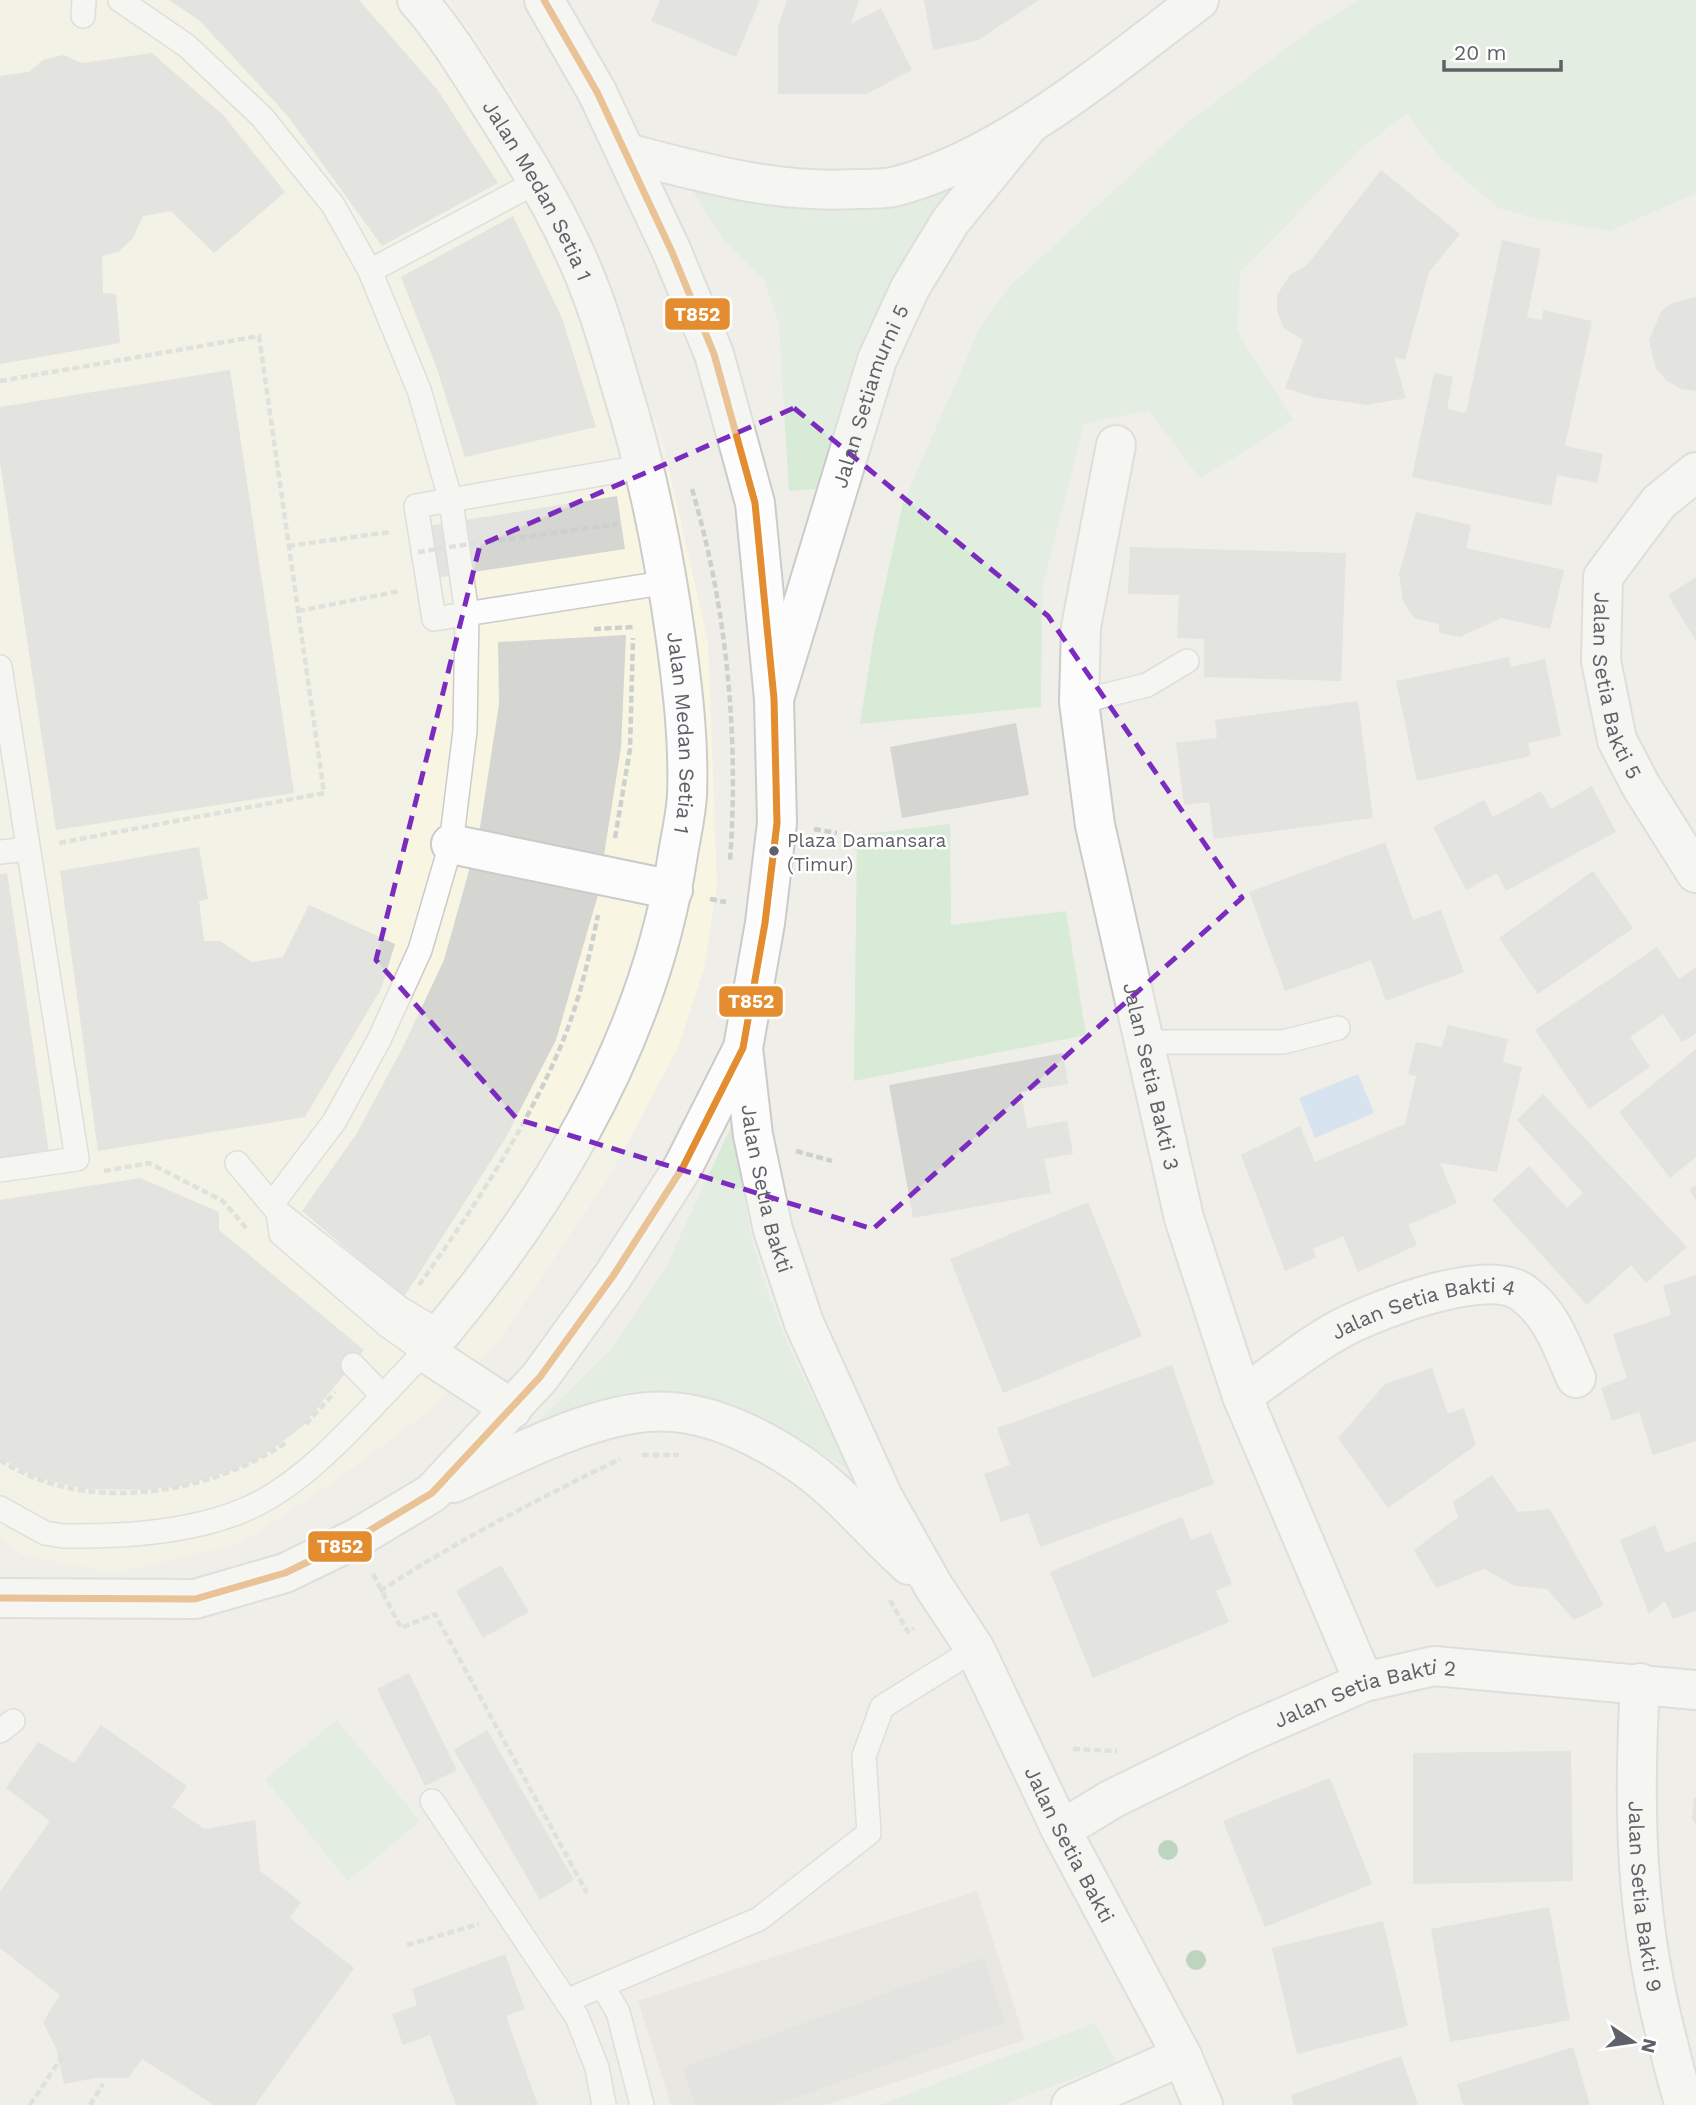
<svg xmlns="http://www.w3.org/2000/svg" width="1696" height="2105" font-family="'Work Sans',sans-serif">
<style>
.commercial{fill:#f8f6e2}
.education{fill:#dfded7}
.green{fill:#d7ebd7}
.water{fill:#bdd6f8}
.building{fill:#d5d5d2}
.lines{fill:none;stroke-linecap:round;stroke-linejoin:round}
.lane-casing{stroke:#cbcbc9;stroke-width:26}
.street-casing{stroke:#cbcbc9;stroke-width:42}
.secondary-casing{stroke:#cbcbca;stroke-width:42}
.path{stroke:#ccd0ce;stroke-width:4.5;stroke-dasharray:7 3.5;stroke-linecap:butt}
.lane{stroke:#fdfcfc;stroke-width:23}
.street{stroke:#fdfcfc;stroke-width:38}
.secondary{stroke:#fdfcfc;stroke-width:38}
.path-bridge{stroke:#ccd0ce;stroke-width:4.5;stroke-dasharray:7 3.5;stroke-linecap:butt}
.bus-1-casing{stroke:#fff;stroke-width:12}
.bus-1{stroke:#e38c30;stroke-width:7}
.tree{fill:#86b38d}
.marked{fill:none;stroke:#7b2cbf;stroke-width:5;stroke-dasharray:14 9;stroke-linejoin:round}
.bus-dot{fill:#5e6167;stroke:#fff;stroke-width:2.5}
.labels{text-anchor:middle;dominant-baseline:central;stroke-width:5;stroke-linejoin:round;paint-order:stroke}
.bus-label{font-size:19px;fill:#5e6167;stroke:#fff;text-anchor:start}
.street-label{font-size:21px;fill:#5e6167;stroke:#fff}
.line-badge{stroke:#fff;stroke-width:2.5}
.badge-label{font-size:19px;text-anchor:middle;font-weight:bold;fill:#fff}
</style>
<rect width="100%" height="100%" fill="#efeee9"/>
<!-- commercial -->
<path class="commercial" d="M0,0H449L511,92L592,248L662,438L708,643L717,885L704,969L679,1045L613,1171L503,1335L437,1405L343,1475L241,1543L115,1573L22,1555L0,1538Z"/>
<!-- education -->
<path class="education" d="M977,1891L1025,2040L825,2105H671L638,2001Z"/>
<!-- green -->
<path class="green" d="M1360,0H1696V193L1610,231L1538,219L1498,208L1439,157L1407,113L1360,149L1240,273L1237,331L1293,420L1200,479L1149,410L1084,424L1042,588L1041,707L860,724L874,635L903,503L979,330L1008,288L1186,124L1315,27Z
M988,158L829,488L789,491L779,324L764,280L723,239L683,175L748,194Z
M950,824L951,925L1066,911L1086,1035L854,1081L857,835Z
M735,1118C739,1153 742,1189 749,1224C767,1314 811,1396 855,1475C793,1433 703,1377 624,1394C594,1400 563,1417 534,1427L610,1350L664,1271Z
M337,1720L420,1821L348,1881L265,1779Z
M1095,2023L1116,2062L1003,2105H880Z"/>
<!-- water -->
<path class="water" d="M1358,1074L1374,1113L1315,1138L1299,1098Z"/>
<!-- building -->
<path class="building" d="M169,0H359L437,89L498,183L382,246L287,115L199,20Z
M660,0H760L736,57L651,21Z
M787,0H859L851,24L881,8L912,70L866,94H778V27Z
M924,0H1039L978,40L933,50Z
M152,53L223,115L285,192L214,253L171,211L143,216L133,238L118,252L102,256L103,293L116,294L120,343L0,364V76L29,72L43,60L63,55L82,63Z
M1381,170L1460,234L1429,272L1405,360L1394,357L1406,398L1367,405L1313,397L1285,388L1303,340L1284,328L1277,312V295L1290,275L1307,265Z
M513,216L562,318L596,427L465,457L436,366L401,277Z
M1502,240L1541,249L1527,317L1542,320L1543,310L1592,321L1565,446L1603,454L1597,483L1557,475L1551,506L1412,477L1434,373L1453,377L1447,409L1466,413Z
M1696,297V391L1681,389L1667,381L1656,369L1649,340L1661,312L1672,303Z
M230,370L294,793L56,830L0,462V407Z
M617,496L625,549L435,578L427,526Z
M1416,512L1471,525L1466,548L1564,570L1550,629L1501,618L1460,637L1439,633V624L1414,618L1403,601L1399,574Z
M1130,547L1346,553L1341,681L1204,677V639L1177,638L1179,595L1128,594Z
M1696,577V641L1668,595Z
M626,635L621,748L604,855L479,834L499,704L498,642Z
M1509,657L1511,667L1545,659L1561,736L1528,743L1531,756L1417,781L1396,681Z
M1358,701L1373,818L1214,839L1209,802L1184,805L1176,743L1217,738L1215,720Z
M1016,723L1029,795L902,818L890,747Z
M1592,786L1616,832L1506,891L1497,873L1466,890L1433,827L1484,800L1493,817L1541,791L1551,809Z
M1385,842L1413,920L1441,910L1464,972L1386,1001L1371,960L1285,991L1249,892Z
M199,847L208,899L199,901L204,941H220L252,962L283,957L309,905L395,944L381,989L305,1117L98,1151L60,871Z
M470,867L598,895L556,1040L505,1139L404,1297L302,1211L357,1133L403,1047L444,960Z
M1593,871L1633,928L1538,994L1499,938Z
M7,873L49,1153L0,1161V874Z
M1657,947L1679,979L1696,967V1033L1682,1042L1663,1014L1630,1037L1650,1067L1589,1109L1535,1030Z
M1448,1025L1508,1039L1503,1062L1522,1067L1497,1172L1440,1163L1457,1203L1408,1225L1417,1245L1358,1272L1343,1236L1313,1249L1316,1257L1285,1271L1241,1155L1300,1126L1315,1162L1405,1124L1416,1076L1408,1074L1416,1042L1442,1047Z
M1696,1049V1157L1670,1178L1619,1112Z
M1063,1053L1068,1084L1021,1092L1027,1128L1067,1121L1073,1154L1044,1159L1051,1193L913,1218L889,1085Z
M1543,1094L1687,1247L1646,1283L1631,1265L1587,1305L1492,1200L1529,1166L1567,1208L1583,1193L1517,1120Z
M140,1178L219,1212V1230L364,1350L302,1427L260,1458L233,1470L182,1486L145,1490L85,1489L34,1477L0,1458V1200Z
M1696,1185V1200L1689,1190Z
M1088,1202L1142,1336L1003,1393L950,1259Z
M1696,1275V1441L1653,1455L1639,1412L1612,1421L1601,1388L1627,1378L1613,1334L1671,1315L1663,1286Z
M1172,1365L1214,1484L1040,1547L1028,1513L1001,1522L984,1474L1010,1465L997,1428Z
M1432,1368L1448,1414L1464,1408L1476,1445L1388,1508L1338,1438L1385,1384Z
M1492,1475L1518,1512L1550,1509L1604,1605L1574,1620L1547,1589L1515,1586L1484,1569L1436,1588L1414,1550L1458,1517L1453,1502Z
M1182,1517L1191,1540L1211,1532L1232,1584L1216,1591L1229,1622L1093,1678L1050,1572Z
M1655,1525L1666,1553L1696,1541V1610L1673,1619L1665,1601L1649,1614L1620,1540Z
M501,1565L529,1612L483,1638L456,1591Z
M409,1673L457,1770L425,1786L377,1689Z
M101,1725L187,1786L172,1807L205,1829L255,1820L260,1871L301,1902L290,1918L354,1968L255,2105H214L142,2059L128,2078H95L64,2084L56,2048L43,2022L60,1995L0,1948V1892L50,1821L6,1788L38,1742L74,1763Z
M487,1730L574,1880L540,1900L454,1750Z
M1571,1751L1573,1881L1413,1884V1753Z
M1330,1778L1372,1884L1265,1927L1223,1821Z
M1694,1798H1696V1824L1692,1819Z
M1549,1907L1570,2020L1450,2042L1431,1929Z
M1383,1921L1408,2026L1297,2054L1272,1948Z
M505,1954L525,2009L506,2016L538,2105H456L430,2035L403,2045L392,2014L417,2005L412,1989Z
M983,1958L1005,2022L775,2105H696L682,2068Z
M1573,2047L1590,2105H1463L1457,2084Z
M1401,2056L1418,2105H1294L1291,2095Z"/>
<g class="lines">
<defs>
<path id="lane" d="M120,0L187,46L262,117L333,205L370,271L419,390L451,501L467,614L465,731L451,844L420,950L379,1040L334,1122L272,1204
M83,16L84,0
M370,271L538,181
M646,466L416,506L434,619L669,582
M0,667L77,1159L0,1170
M1079,702L1147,685L1187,661
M0,852L28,849
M1142,1042H1283L1338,1028
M237,1163L278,1212L401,1309L428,1325L445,1329
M353,1365L383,1396
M0,1508L45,1533L63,1536C123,1537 195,1533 251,1507C317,1476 373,1403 425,1352L388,1326L281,1234L278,1212
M0,1731L13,1721
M432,1801L577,2017L597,2068L604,2105
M603,1987L618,2012L642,2105
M566,2001L759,1919L869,1833L864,1756L882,1707L975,1649"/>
<g id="street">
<path id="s1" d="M417,0C445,31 467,68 490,104C519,150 548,196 571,245C593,290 607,338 621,386C647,469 664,553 676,640C683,692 689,742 687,795C686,815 681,835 678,854C650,1042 547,1210 425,1352L512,1409"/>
<path d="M627,153C703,173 777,194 856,189C868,189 882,189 893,187C1002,160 1111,66 1199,0"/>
<path id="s2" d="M1116,445L1081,627L1079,702L1095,825L1184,1218L1242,1396L1364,1682"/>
<path id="s3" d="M1696,472L1659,502L1603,577L1601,661L1617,740L1641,786L1696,873"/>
<path id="s4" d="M774,699L877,360L910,288L950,222L1029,125"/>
<path d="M451,844L673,890"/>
<path id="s5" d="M1242,1396C1275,1374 1309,1345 1344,1327C1380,1309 1488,1266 1523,1293C1552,1314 1562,1347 1576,1378"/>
<path id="s6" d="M1640,1683C1633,1810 1635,1920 1668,2043C1673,2064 1678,2085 1685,2105"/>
<path id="s7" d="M1061,1830L1112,1799L1245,1734L1364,1682L1434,1666L1696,1690"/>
<path d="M1071,2105L1182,2056"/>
</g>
<g id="secondary">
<path id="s8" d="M544,0L597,92L672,252L714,354L755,503L774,699L777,823L765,923L743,1048L753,1135L773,1230L804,1323L883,1497L934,1587L975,1649L1061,1830L1182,2056L1203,2105"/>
<path d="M454,1483C508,1457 587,1417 647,1412C702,1407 756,1434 800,1464C841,1492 872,1532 909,1565"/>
<path d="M0,1598L195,1599L285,1573L357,1538L432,1493L540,1377L613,1276L683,1167L743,1048"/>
</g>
</defs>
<!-- lane casing -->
<use href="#lane" class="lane-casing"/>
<!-- street casing -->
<use href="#street" class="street-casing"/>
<!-- secondary casing -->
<use href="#secondary" class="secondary-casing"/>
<!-- path -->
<path class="path" d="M0,381L259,336L324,793L59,843
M692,489C727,608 739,737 730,861
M488,542L618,524
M288,546L390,532
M298,611L400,591
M594,629L633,627
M814,829L837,833
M615,838L630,749L633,638
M710,899L726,902
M796,1151L832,1161
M104,1171L149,1163L223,1201L247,1229
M419,1285C471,1212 528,1126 562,1043C579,1002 589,958 598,915
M306,1424L335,1392
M642,1455H679
M0,1460C84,1515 207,1496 287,1442
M373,1574L401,1628L435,1614L587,1893
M380,1591C457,1541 538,1499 620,1459
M890,1600L908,1632L914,1628
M1073,1749L1117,1751
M407,1945L479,1924
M30,2105L64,2054
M90,2105L103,2084"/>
<!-- lane -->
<use href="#lane" class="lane"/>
<!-- street -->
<use href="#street" class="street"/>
<!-- secondary -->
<use href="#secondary" class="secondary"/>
<!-- path-bridge -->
<path class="path-bridge" d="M418,552L482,542"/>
<defs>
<path id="bus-1" d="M0,1598L195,1599L285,1573L357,1538L432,1493L540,1377L613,1276L683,1167L743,1048L765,923L777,823L774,699L755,503L714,354L672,252L597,92L544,0"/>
</defs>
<!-- bus-1 casing -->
<use href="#bus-1" class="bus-1-casing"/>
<!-- bus-1 -->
<use href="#bus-1" class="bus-1"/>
</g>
<!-- trees -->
<g class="tree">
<circle cx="1168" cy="1850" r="10"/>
<circle cx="1196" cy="1960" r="10"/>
</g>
<!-- marked area -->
<path d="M0 0H1696V2105H0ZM794,408L1048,616L1242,898L873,1229L517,1119L376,960L480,545Z" fill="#efeee9" fill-opacity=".55" fill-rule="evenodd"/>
<path class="marked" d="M794,408L1048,616L1242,898L873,1229L517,1119L376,960L480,545Z"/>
<!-- markers -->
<circle class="bus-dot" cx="774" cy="851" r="6"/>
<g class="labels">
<!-- bus labels -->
<g class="bus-label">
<text x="787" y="840">Plaza Damansara<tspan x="787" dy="24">(Timur)</tspan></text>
</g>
<!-- street labels -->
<g class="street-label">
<text stroke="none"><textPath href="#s1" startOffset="226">Jalan Medan Setia 1</textPath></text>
<text stroke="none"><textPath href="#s4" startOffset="318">Jalan Setiamurni 5</textPath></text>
<text stroke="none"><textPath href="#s3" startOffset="252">Jalan Setia Bakti 5</textPath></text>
<text stroke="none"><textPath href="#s1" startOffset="793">Jalan Medan Setia 1</textPath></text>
<text stroke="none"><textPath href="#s2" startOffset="642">Jalan Setia Bakti 3</textPath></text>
<text stroke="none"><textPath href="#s8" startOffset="1239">Jalan Setia Bakti</textPath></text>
<text stroke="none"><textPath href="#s5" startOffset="206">Jalan Setia Bakti 4</textPath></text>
<text stroke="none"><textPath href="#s7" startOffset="336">Jalan Setia Bakti 2</textPath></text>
<text stroke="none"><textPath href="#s8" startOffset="1965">Jalan Setia Bakti</textPath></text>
<text stroke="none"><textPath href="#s6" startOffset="214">Jalan Setia Bakti 9</textPath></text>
</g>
</g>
<g class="line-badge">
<rect x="664" y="297" width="67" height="34" rx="7" fill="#e38c30"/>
<rect x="718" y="985" width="66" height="33" rx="7" fill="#e38c30"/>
<rect x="307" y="1530" width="66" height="33" rx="7" fill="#e38c30"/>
</g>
<g class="badge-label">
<text x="697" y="321">T852</text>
<text x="751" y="1008">T852</text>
<text x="340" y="1553">T852</text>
</g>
<!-- north arrow -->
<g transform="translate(1633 2042) rotate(103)" stroke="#ffffff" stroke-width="5" paint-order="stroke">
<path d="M0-5L12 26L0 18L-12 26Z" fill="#5e6167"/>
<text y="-10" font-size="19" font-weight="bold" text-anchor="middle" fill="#5e6167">N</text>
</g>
<!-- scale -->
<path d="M1444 60v10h117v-10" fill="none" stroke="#5e6167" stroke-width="3.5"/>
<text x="1454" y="60" font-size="21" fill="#5e6167" stroke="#ffffff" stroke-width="5" paint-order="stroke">20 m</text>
</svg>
